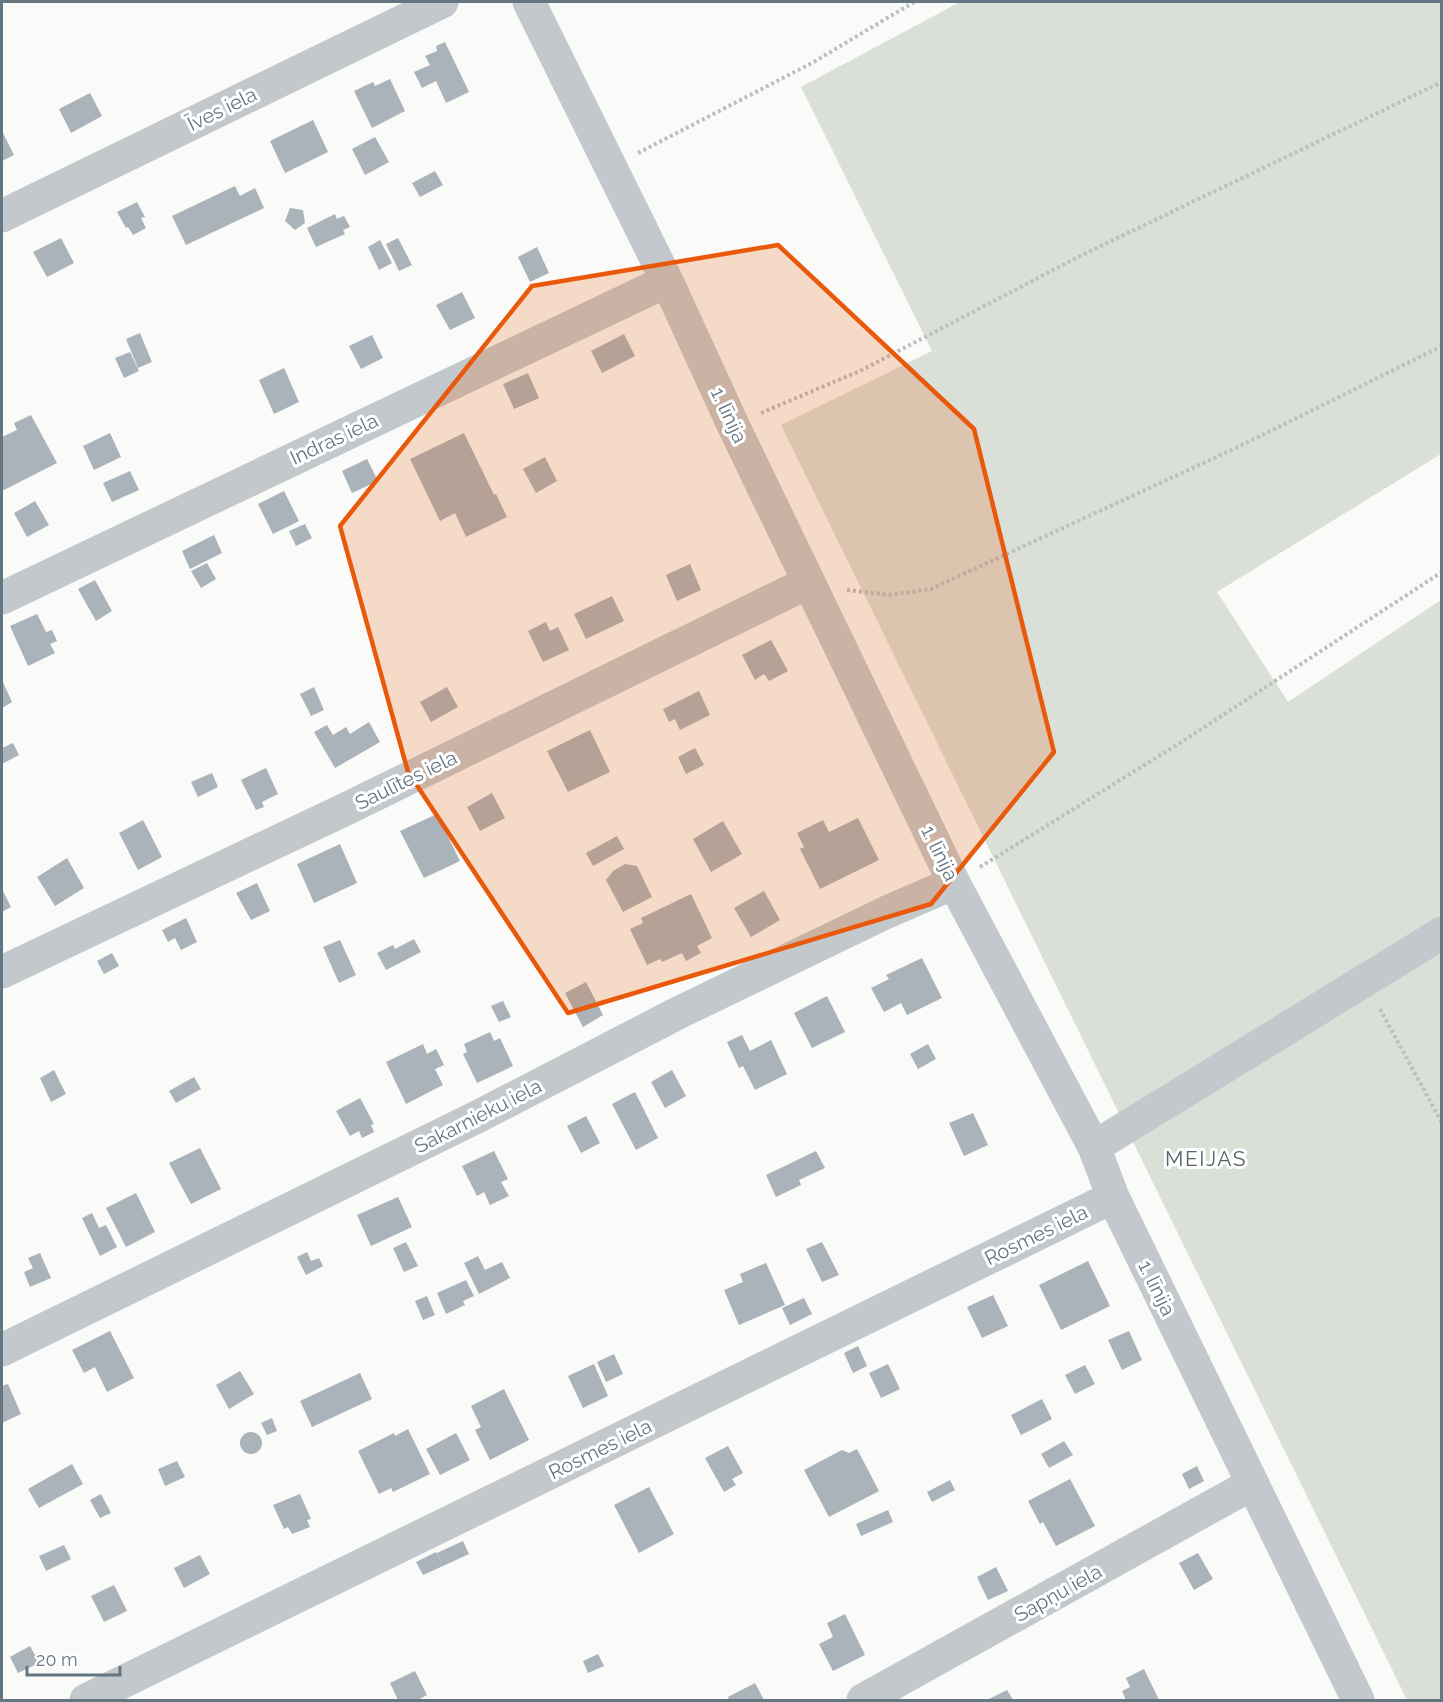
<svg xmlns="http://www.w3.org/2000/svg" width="1443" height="1702" font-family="Raleway,sans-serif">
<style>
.green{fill:#dadfd7}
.building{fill:#aab3b9}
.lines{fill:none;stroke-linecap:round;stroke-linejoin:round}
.path{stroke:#bbbfc2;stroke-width:4;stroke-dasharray:3 3;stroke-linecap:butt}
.minor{stroke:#c3c8cc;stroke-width:33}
.marked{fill:#e8590c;fill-opacity:0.2;stroke:#e8590c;stroke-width:4.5;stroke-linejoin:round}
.labels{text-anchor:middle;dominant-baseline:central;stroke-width:6;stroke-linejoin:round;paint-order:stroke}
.street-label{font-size:20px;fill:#657683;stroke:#fff}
.neighbourhood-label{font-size:21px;letter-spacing:1.5px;fill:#57646e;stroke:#fff}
</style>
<rect width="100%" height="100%" fill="#fafaf8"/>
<!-- green -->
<path class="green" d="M960,2H1441V454L1217,592L1288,702L1441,600V1700H1407L781,425L932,351L801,87Z"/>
<!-- building -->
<path class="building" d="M445,42L469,92L446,103L436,81L422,88L414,72L430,65L425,56L437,51L436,46Z
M390,79L405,111L372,128L354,91L373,82L375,86Z
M90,93L102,116L71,133L59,109Z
M313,120L328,152L285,173L270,141Z
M2,131L14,155L2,161Z
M375,137L389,162L365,175L352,149Z
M435,171L443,185L420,197L412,183Z
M235,186L240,196L255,188L264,208L186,245L172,216Z
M137,202L145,217L141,218L146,228L133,235L128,227L126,228L117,212Z
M290,208L303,210L305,223L295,230L285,221Z
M335,214L337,219L344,216L350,227L343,230L345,234L316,247L307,228Z
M61,238L74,263L47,277L33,252Z
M398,238L412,265L399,271L386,244Z
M380,240L392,263L379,270L368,247Z
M537,247L549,273L530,282L518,257Z
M462,292L475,318L450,330L436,305Z
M140,333L152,362L138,368L126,339Z
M624,334L635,356L602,373L591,351Z
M372,335L383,358L361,369L349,346Z
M130,352L139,371L124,378L115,358Z
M284,368L299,402L274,414L259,380Z
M528,373L539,398L514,409L503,384Z
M31,415L57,463L2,491V437L17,430L14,423Z
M110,433L121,457L94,470L83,446Z
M464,433L494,495L496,494L507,517L466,537L455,513L440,521L410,459Z
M545,457L557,481L536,493L523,469Z
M367,459L378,481L352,493L342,471Z
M130,471L139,490L112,502L103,483Z
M284,491L299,521L273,534L258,504Z
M35,501L49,525L27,537L14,513Z
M305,524L312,538L296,546L289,531Z
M214,535L222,553L190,569L182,551Z
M207,563L216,579L201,588L191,571Z
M690,564L701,590L677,601L666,575Z
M95,580L112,611L96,621L78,589Z
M612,596L624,621L586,639L574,614Z
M37,614L46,632L52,630L57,641L50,644L55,653L28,666L10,626Z
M546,622L550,631L558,627L569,650L543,662L528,631Z
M771,640L788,671L769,681L764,674L755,680L742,655Z
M2,680L12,702L2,708Z
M314,687L324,710L311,716L300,694Z
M447,687L458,707L431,722L420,702Z
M699,691L710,715L680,730L675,719L669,722L663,709Z
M369,722L380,742L335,768L314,732L327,725L333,735L346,727L350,734Z
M590,730L610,772L568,792L547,751Z
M13,743L19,755L2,764V748Z
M695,748L704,765L686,774L678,757Z
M266,768L278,794L262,802L264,807L256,810L241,780Z
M212,773L218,787L198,797L191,782Z
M492,793L505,818L480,831L467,807Z
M437,814L460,861L424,878L400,831Z
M858,818L879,860L820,889L800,849L804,847L797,833L823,820L829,832Z
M143,820L162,857L138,870L119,833Z
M723,821L742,854L711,872L693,839Z
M617,836L624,849L593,866L586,853Z
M340,844L357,883L314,903L297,864Z
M67,858L84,888L55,906L37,877Z
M625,864L637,866L652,897L623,912L606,880L613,871Z
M257,883L270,911L251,920L236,893Z
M2,889L11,907L2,912Z
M764,891L780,920L751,937L734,908Z
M691,894L712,938L697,946L701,953L686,961L682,953L662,962L660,959L647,965L630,929L643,923L641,918Z
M186,918L197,942L181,950L175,938L168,942L162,930Z
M414,939L421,952L386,970L377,953L393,945L395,949Z
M340,940L356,975L339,983L323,947Z
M112,953L119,966L104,974L97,961Z
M922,958L942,998L907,1015L901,1003L884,1012L871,988L889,979L886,975Z
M586,982L603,1015L583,1027L565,993Z
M827,996L845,1032L812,1048L794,1013Z
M503,1001L511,1017L499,1022L491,1006Z
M490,1032L494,1041L500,1038L513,1066L477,1083L463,1054L467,1052L464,1044Z
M742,1035L750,1051L771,1040L787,1074L755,1090L743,1066L739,1068L727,1042Z
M423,1044L427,1054L436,1049L444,1065L435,1069L443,1085L406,1104L386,1062Z
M928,1044L936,1059L918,1069L910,1054Z
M54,1070L66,1094L51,1102L40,1078Z
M672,1070L686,1096L665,1108L651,1082Z
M194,1077L201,1089L176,1103L169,1091Z
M635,1092L658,1138L636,1150L612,1104Z
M360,1098L374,1124L371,1125L374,1132L362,1138L359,1131L350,1136L336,1111Z
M973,1113L988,1145L964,1156L949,1123Z
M586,1116L600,1143L581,1153L567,1126Z
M200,1148L221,1189L191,1204L169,1163Z
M494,1151L508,1179L501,1182L509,1196L490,1205L484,1192L477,1196L462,1166Z
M816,1151L825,1168L799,1180L801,1185L776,1197L766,1175Z
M136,1193L155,1232L126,1247L106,1208Z
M398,1197L412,1227L371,1246L357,1215Z
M92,1213L99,1228L106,1225L117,1247L100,1256L82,1218Z
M406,1242L418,1266L404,1272L393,1248Z
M822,1242L839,1275L822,1282L806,1249Z
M307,1252L311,1261L319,1258L323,1266L306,1275L297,1257Z
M40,1253L51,1278L30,1287L24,1272L33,1268L28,1258Z
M478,1256L485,1270L502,1262L510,1278L479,1294L464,1263Z
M1088,1261L1110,1306L1061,1330L1039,1285Z
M766,1263L785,1305L739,1325L724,1290L743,1282L740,1274Z
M466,1280L474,1296L463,1301L465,1305L446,1314L437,1293Z
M993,1295L1008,1326L982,1338L967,1307Z
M427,1296L435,1315L423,1320L415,1301Z
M804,1298L812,1314L790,1325L782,1308Z
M110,1331L134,1378L107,1392L95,1367L84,1373L72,1350Z
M1129,1331L1142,1360L1122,1370L1108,1340Z
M858,1346L867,1366L853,1373L844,1353Z
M614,1354L623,1374L606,1382L597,1362Z
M594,1364L608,1396L583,1408L568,1376Z
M888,1364L900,1389L881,1398L869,1373Z
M1085,1365L1095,1384L1075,1394L1065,1375Z
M240,1371L254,1394L229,1409L216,1385Z
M360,1373L372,1399L312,1427L300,1401Z
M8,1384L21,1414L2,1423V1386Z
M504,1389L529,1440L490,1460L475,1430L481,1427L471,1406Z
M1042,1399L1052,1419L1021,1435L1011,1415Z
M272,1418L277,1431L267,1435L261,1423Z
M408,1429L430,1474L393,1492L391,1488L379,1494L358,1451L394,1433L395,1436Z
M240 1443a11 11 0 1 1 22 0a11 11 0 1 1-22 0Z
M456,1433L470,1460L440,1475L426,1449Z
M1064,1441L1073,1455L1049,1468L1041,1454Z
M728,1446L743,1473L732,1479L736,1485L724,1492L705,1458Z
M857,1449L879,1491L829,1517L804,1470L842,1450L849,1453Z
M177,1461L185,1477L165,1486L158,1469Z
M72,1464L83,1484L39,1508L28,1489Z
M1197,1466L1204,1481L1189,1489L1182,1474Z
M1070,1479L1095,1526L1056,1546L1043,1522L1040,1524L1028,1501Z
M950,1480L955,1490L932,1502L927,1492Z
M649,1487L674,1534L639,1553L614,1505Z
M101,1494L111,1513L100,1518L90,1500Z
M300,1494L311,1519L307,1520L310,1527L292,1534L288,1527L284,1529L273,1505Z
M888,1510L893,1522L861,1536L856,1524Z
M463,1541L469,1554L443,1566L437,1553Z
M64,1545L71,1559L46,1571L39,1556Z
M436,1552L443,1566L423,1575L416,1562Z
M1198,1553L1213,1579L1194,1590L1179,1563Z
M200,1555L210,1574L184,1588L174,1568Z
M996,1567L1008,1591L988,1600L977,1577Z
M114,1585L127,1611L104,1622L91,1596Z
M845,1614L865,1655L833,1671L819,1644L833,1637L827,1623Z
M30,1646L39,1663L18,1673L10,1657Z
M598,1654L604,1666L588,1673L583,1661Z
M1144,1669L1159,1700H1126L1122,1691L1130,1687L1126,1678Z
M415,1671L427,1695L418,1700H398L390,1683Z
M755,1683L764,1700H729L728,1697Z
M1007,1690L1013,1700H987Z"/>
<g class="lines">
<!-- path -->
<path class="path" d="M638,153L812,63L914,2
M761,413L862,370L1078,257L1442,82
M847,590L889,595L931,589L1238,447L1442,346
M980,867L1180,743L1442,572
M1380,1009L1442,1123"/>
<!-- minor -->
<path class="minor" d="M529,2L667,281L733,425L954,883L1094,1147L1113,1197L1358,1700
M2,216L442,2
M2,598L667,281
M2,972L348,808L809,582
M1094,1147L1442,933
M2,1350L477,1117L678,1013L887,912L954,883
M86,1700L1113,1197
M863,1700L1252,1484"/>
</g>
<!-- marked area -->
<path class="marked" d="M778,245L974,429L1054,752L931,904L568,1013L408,772L340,526L532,286Z"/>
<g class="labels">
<!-- street labels -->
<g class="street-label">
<text transform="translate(222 109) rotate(-26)">Īves iela</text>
<text transform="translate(729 415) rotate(65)">1. līnija</text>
<text transform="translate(334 439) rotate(-25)">Indras iela</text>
<text transform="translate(406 780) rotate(-26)">Saulītes iela</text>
<text transform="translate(940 853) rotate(64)">1. līnija</text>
<text transform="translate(478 1116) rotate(-27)">Sakarnieku iela</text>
<text transform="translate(1036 1235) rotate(-26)">Rosmes iela</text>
<text transform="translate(1157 1288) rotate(64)">1. līnija</text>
<text transform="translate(600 1449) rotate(-26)">Rosmes iela</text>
<text transform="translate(1058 1593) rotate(-29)">Sapņu iela</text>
</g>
<!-- neighbourhood labels -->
<g class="neighbourhood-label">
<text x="1206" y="1158">MEIJAS</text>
</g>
</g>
<!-- border -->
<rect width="1443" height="1702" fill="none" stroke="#657683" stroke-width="6"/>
<!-- scale -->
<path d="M27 1666v9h93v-9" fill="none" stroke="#657683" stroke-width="3"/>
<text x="36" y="1666" font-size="18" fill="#657683" stroke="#ffffff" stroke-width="4.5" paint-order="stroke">20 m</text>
</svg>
